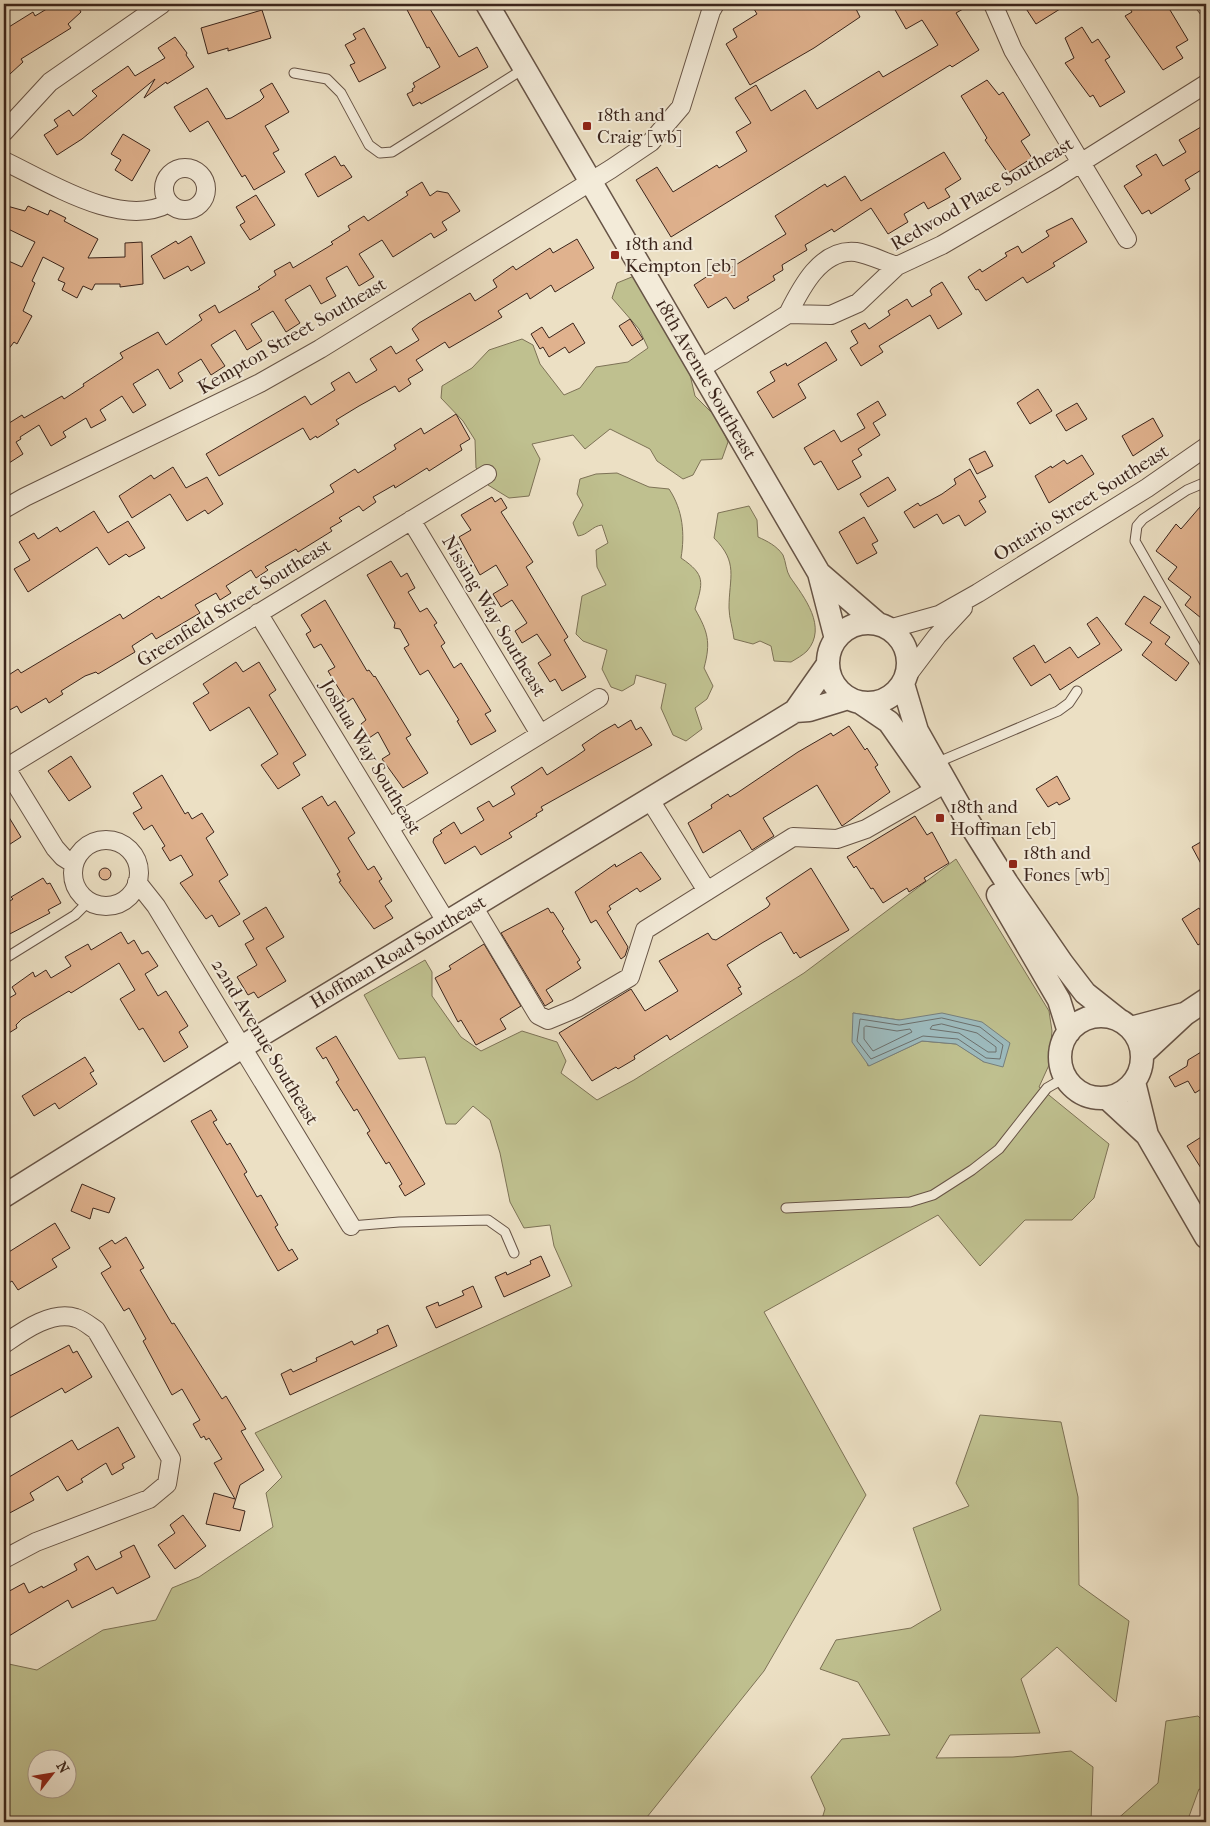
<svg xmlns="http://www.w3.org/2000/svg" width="1210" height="1826" font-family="'IM FELL French Canon',serif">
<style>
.green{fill:#bfc08f;stroke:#7d7256;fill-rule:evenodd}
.water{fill:#9dbbbe;stroke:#767f7d}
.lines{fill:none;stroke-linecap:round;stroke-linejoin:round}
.shore{stroke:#6c706d;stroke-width:1}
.building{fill:#e0b28e;stroke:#3b251c}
.service-casing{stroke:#675446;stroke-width:11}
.minor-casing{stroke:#675446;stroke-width:20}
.tertiary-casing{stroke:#675446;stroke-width:25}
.service{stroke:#f3ebd9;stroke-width:9}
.minor{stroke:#f3ebd9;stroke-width:18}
.tertiary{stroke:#f3ebd9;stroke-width:22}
.poi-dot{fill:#8f2418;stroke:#f3ebd9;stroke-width:2}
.labels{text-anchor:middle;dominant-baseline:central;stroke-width:4;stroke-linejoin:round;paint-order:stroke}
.poi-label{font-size:19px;fill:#3b251c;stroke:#f3ebd9;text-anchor:start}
.street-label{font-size:19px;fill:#3b251c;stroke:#f3ebd9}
</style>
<rect width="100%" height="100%" fill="#ece0c4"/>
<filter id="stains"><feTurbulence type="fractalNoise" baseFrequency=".004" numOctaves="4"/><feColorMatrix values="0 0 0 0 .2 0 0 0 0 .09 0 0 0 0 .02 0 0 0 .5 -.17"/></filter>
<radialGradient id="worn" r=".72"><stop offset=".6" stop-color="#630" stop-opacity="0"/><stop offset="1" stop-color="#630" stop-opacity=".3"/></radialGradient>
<!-- green -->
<path class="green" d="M644,272L687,362L695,396L717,418L728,442L722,459L701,460L693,475L683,479L657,461L650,449L610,429L585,449L573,435L532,444L540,459L529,496L509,498L488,485L487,478L476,468L475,440L463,421L441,398L442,386L472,368L489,350L522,339L533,345L540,364L564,395L580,388L596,367L628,362L648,348L639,329L612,298L617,283Z
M617,473L649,487L669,489C683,510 685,534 681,558C706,575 703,582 695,609C708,632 711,642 704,668L713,686L707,699L695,708L702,729L686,741L673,735L661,708L666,684L636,675L634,684L622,691L611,687L602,669L607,650L583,641L576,634L582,596L606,585L597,567L596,550L608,543L602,525C592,526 588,535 578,536L573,523L583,505L577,494L580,479L596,474Z
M749,506L757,520L758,537C767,541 777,546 783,555C786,562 786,571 790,577C804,597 828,627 807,651C803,655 796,659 791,662L774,661L771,646L760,641L753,644L734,639C733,629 729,618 729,608C729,577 739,563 714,538L718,513Z
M956,859L1049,1011L1052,1031L1049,1065L1039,1087L1109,1144L1094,1198L1072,1220H1025L980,1266L938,1215L764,1312L866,1495L764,1671L643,1822H4V1663L37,1670L103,1630L156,1620L172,1588L199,1577L273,1527L266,1493L282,1477L255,1433L572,1286L554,1246L550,1225L524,1228L510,1202L500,1153L490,1120L473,1106L456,1124H446L425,1057L399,1059L364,995L425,960L432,972V996L461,1037L481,1051L522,1031L557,1042L566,1061L561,1073L597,1100L634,1080L804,973ZM853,1013L899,1020L1010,1043L984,1062L957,1044L922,1041L868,1066ZM38,1758H68V1788H38Z
M980,1415L1061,1422L1078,1497L1079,1585L1129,1621L1116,1702L1057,1647L1021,1679L1040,1733L950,1735L936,1758L1013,1757L1071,1751L1093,1767L1091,1822H821L825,1809L811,1777L842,1739L890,1735L858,1682L820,1669L836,1640L911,1628L941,1610L913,1528L969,1506L956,1483Z
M1198,1716L1206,1724V1792L1199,1789L1187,1822H1114L1158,1783L1166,1721Z"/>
<!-- water -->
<path class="water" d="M853,1013L899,1020L942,1013L982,1022L1010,1043L1003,1067L984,1062L956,1044L922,1041L869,1066L852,1042Z"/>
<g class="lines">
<!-- shore -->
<path class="shore" d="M942,1018L980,1027L1003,1045L1000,1059L986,1058L958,1039L923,1036L871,1059L857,1041L860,1019L899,1025Z
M942,1024L977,1033L996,1047V1052H988L959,1033L930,1029L932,1026Z
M866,1026L897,1031L910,1029L912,1032L873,1051L864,1039V1028Z"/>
</g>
<!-- building -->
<path class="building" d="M55,4H76L81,12L68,24L71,28L21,59L23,62L10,74L4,67V30L33,12L35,16Z
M404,4H427L459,57L477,47L488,67L421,104L420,102L413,106L407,94L413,91L412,89L415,87L413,83L440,67L429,47L427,48Z
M751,4H848L851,9L855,7L860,17L814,48L750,85L726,44L737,37L733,29L757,14Z
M901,4H972L956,13L979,50L952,67L950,65L671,237L636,180L657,167L673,192L717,165L719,168L747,151L736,132L751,123L735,98L756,85L771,111L805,90L817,109L879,71L883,77L938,45L922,20L906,29L894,8Z
M1023,4H1068L1036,24Z
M1127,4H1157L1160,9L1167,5L1188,40L1176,47L1183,58L1163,70L1125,16L1132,12Z
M262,10L271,38L228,51V48L208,54L201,28Z
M1082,27L1092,43L1098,39L1110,57L1105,60L1125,92L1100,107L1093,95L1090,97L1065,63L1074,58L1065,38Z
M364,28L386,68L359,82L350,65L355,63L345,45L356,39L353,34Z
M175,37L187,53L186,55L194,67L167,84L166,82L144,98L155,79L82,139L57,155L44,135L58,126L54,120L69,110L73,116L97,96L92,91L128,66L135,76L165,58L158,48Z
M987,80L999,95L1003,92L1030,135L1021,141L1032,158L1008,173L985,140L987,138L961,96Z
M272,83L289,112L265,126L279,150L273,153L285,172L254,190L245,175L242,177L208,121L190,132L174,107L207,88L226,119L231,118L260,101L264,97L260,90Z
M1206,124V167L1185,180L1190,189L1151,214L1149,210L1142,214L1124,186L1142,175L1136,166L1156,154L1163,166L1186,152L1179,140Z
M123,134L150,150L132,181L115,170L121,160L111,154Z
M944,152L961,179L945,189L950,197L928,209L924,202L904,214L908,222L888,234L871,208L834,232L832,229L805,245L807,250L782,265L783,270L773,276L775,280L747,297L749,300L734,309L726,297L708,308L694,285L726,264L729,269L786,234L775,216L825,184L827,187L845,176L861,201Z
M335,156L341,166L344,165L352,177L318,197L305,174Z
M422,182L430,196L437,191L448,193L460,211L442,222L447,230L434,238L431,233L393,257L382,240L359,254L374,277L359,286L347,266L326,278L336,296L321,304L310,285L285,300L300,323L286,332L273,311L251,324L262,341L247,350L235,330L211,345L225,366L211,375L201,359L178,373L183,381L170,389L158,369L133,384L146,405L133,413L122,396L100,410L106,420L91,428L86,418L63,432L66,437L51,446L39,425L20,437L21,439L16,442L23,454L9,463L4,454V421L6,425L22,415L24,418L62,396L64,399L84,386L83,384L123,358L120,353L158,332L166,345L202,320L199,315L215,305L219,313L260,289L258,287L276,275L274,271L290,262L293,268L333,244L331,242L350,230L348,226L364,216L368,221L408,195L406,192Z
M256,195L275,225L250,240L240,225L245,222L236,207Z
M7,206L25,211L28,206L48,215L50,210L66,218L64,221L98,239L88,258L125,257V243L142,242L143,284L120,287V284H95L92,290L83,286L77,298L62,290L65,283L58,280L64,268L43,257L32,281L35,283L23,311L32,316L17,344L14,342L4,355V259L22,267L35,242L4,227V214Z
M1072,218L1087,242L1053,263L1055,266L1027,283L1023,277L986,301L978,289L976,290L968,277L980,269L982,272L1007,256L1005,253L1018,246L1022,253L1049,236L1046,231Z
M191,236L205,263L191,271L188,266L164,279L151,256L176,241L178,244Z
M577,239L594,268L555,292L551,285L530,299L527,293L498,311L502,317L480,330L449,348L445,342L416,360L423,370L408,379L411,384L399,392L395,386L359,406L336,420L339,424L317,438L316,436L310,440L303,428L219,476L206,454L305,396L311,405L335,390L331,383L349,372L356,383L377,370L370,359L391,346L396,354L419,340L412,329L419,323L470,293L475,301L497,287L493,280L513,266L516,270L550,248L553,253Z
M942,282L962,314L938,329L930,315L879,346L883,352L861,366L850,348L858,343L851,331L865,323L869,329L890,315L888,311L907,299L912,307L932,295L930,291L932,288Z
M630,319L643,339L632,346L619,326Z
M573,323L585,343L569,353L565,347L549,357L543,347L540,349L531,334L542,327L549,338Z
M826,342L837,360L798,384L806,398L773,418L757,392L775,381L770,372L786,363L787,366Z
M1038,389L1052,411L1030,424L1017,403Z
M878,401L886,415L873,423L880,435L858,449L862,455L852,461L861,477L838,490L821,461L814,465L804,448L834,430L841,442L865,428L857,414Z
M1077,403L1087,419L1066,431L1056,415Z
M456,414L470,439L460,445L462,450L429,471L427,468L395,488L394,485L373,497L376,502L363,511L359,506L339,518L342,521L330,528L332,531L298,552L296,549L265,567L268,570L256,578L251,570L226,586L231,593L220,600L216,593L195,605L200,613L156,639L152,633L132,646L135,652L98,674L96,672L85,676L61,691L63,694L49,703L46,698L21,713L17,706L4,713V678L18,669L21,673L120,614L123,619L159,596L161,599L334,492L330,485L355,469L358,473L396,449L394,445L421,428L424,434Z
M1153,418L1163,436L1133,456L1122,436Z
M985,451L993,466L977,474L969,459Z
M1082,455L1094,474L1049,503L1035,476L1051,466L1052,468L1064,460L1067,464Z
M173,467L186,488L207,477L223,504L208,514L205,510L187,521L170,494L132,518L119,496L151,475L154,479Z
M970,469L986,497L979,501L986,512L965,526L959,515L943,524L937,514L914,528L904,512L918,503L920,506L942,494L956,484L954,479Z
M888,477L896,490L868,507L860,494Z
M492,497L495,502L501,498L507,508L501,512L533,562L526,567L568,637L564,640L586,677L562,691L555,679L550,682L538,663L551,655L537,634L522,643L515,631L527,623L512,600L501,607L493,594L508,585L496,565L480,575L459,537L471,530L461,515Z
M1206,500V622L1185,605L1191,597L1168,579L1177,567L1156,551L1176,524L1181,529Z
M94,511L108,533L128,521L145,548L129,557L126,554L109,565L97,547L28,592L14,569L30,560L19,542L34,533L38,539L57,527L60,532Z
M864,517L878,541L872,544L877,553L857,564L839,532Z
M391,561L401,577L407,573L415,588L408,592L420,612L427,608L437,623L434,625L445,643L441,646L454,668L461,663L491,711L485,714L496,731L471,745L457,721L459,720L428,670L420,675L404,648L409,645L400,629L394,628L395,623L367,575Z
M1144,596L1161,607L1150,623L1170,637L1165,644L1189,663L1176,681L1142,655L1152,642L1125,624Z
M325,600L367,671L369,670L374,677L375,676L411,735L406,738L428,773L403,788L382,759L390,754L378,732L369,738L361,724L366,720L353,698L347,702L328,671L335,667L321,644L314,648L306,634L311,631L301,615Z
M1097,617L1122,650L1060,690L1050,674L1031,686L1013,658L1034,645L1045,663L1070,647L1078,658L1100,644L1087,624Z
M236,662L243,672L259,662L276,690L269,695L306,755L293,763L300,775L278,789L261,765L278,754L249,707L210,731L193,703L209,693L203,684Z
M631,720L636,730L641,727L652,745L541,807L543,810L536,814L537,816L509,833L512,837L481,855L475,846L445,864L433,842L434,838L442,833L440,831L454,822L461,834L484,820L477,808L489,801L493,807L515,794L511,787L530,775L542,767L547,775L575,757L585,750L582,745L601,732L615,724L618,728Z
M849,726L865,750L867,748L878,765L875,767L890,792L842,826L817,785L763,818L774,836L752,850L740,830L703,853L688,823L712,808L711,805L728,794L730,797L737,793L798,752L831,733L833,736Z
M71,756L91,787L69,801L48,771Z
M162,775L185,814L188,812L192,819L202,813L214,832L206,838L228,875L219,881L240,914L219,927L212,915L206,919L180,883L193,875L181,855L170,861L162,848L165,846L152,825L144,830L133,813L142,808L133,793Z
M1057,776L1070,799L1059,805L1057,802L1048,807L1036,789Z
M322,796L328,806L335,801L355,833L348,838L368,870L374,866L382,879L379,881L392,901L385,906L393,918L374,929L339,882L341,881L337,874L340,872L302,808Z
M4,809L21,837L4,848Z
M915,816L927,835L932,832L949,863L924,878L926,881L909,892L907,888L883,903L873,888L871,889L856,866L854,868L847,857Z
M1206,839V873L1192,847Z
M641,852L661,879L640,892L637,888L609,906L611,909L607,912L628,947L625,956L621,959L596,920L591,923L575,892L615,864L616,867Z
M99 874a6 6 0 1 1 12 0a6 6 0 1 1-12 0Z
M811,868L849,930L800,958L796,952L794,954L781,932L762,943L727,965L741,987L738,988L742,994L670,1040L667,1035L634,1056L635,1059L618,1069L616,1067L592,1081L559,1033L631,989L645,1011L678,991L659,961L708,933L712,939L716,940L768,907L770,904L766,898Z
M43,878L47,884L50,883L61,903L48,910L50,913L4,937V905L13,899L11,897Z
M266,907L284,937L266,948L286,981L258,998L254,992L248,995L237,977L257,965L245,944L254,939L243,921Z
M548,908L551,913L553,912L564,929L562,931L580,960L577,962L581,968L546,990L553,1001L545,1006L501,933Z
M1199,908L1206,920V940L1198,945L1182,919Z
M121,932L128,944L134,940L142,954L148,951L158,966L145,974L158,996L166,991L188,1026L179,1032L188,1047L164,1062L143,1028L139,1030L120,999L135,990L119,963L71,993L69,991L22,1019L16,1025L17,1028L4,1036V1001L16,994L12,987L33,972L35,977L46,970L51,978L71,966L65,957L88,944L91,950Z
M484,944L521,1006L500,1019L506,1029L476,1045L461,1020L458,1022L435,978L451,969L449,966Z
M336,1036L425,1184L405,1196L399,1186L402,1184L389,1162L386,1164L367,1133L370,1131L357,1109L354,1111L336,1082L339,1080L326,1057L323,1059L316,1048Z
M1206,1049V1086L1195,1093L1188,1081L1175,1087L1169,1077L1187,1066L1188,1060Z
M85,1057L94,1071L90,1073L97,1084L59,1109L55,1103L34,1116L22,1096Z
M211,1110L217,1120L213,1122L227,1145L230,1143L247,1172L244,1174L257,1197L261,1195L278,1225L275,1227L289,1251L292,1249L298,1259L278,1271L191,1121Z
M1206,1134V1176L1187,1146Z
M82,1184L115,1198L109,1213L93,1208L90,1219L71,1211Z
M55,1223L70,1248L52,1259L57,1267L18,1290L12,1281L4,1286V1255Z
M126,1237L144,1268L140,1270L172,1324L174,1323L222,1399L226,1396L246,1429L241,1431L264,1470L240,1485L233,1508L245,1511L240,1531L206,1524L214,1493L235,1499L214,1463L222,1459L209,1438L206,1440L204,1436L201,1438L193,1424L200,1420L182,1389L172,1395L143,1341L146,1339L129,1308L124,1311L101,1273L111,1267L99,1248L112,1240L115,1244Z
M541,1256L550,1276L504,1297L495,1277L506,1272L507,1275L531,1264L530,1261Z
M473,1286L482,1307L436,1328L426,1307L438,1302L439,1306L464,1295L462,1291Z
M388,1325L397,1346L290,1395L281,1374L291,1369L293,1372L317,1361L316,1358L342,1346L352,1341L354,1345L378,1333L377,1330Z
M69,1345L73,1353L77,1351L92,1377L65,1393L62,1388L4,1421V1379Z
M118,1427L135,1457L122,1464L124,1468L112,1475L106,1463L81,1479L83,1482L67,1491L58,1476L30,1493L34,1500L4,1516V1480L72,1440L78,1450Z
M183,1515L206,1546L175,1569L158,1545L175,1533L170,1525Z
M134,1545L150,1577L117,1594L113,1587L72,1608L68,1600L4,1639V1594L24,1583L29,1593L42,1586L43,1588L77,1570L74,1564L88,1556L96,1570L122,1557L120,1552Z"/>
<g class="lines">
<defs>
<path id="service" d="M294,73L327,79L341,93L369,145L380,153L392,152L525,68
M1206,482L1187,490L1143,519L1137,526L1135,541L1206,665
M936,763L1058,711L1069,703L1077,691
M4,959L75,915L89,901
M786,1208L910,1202L933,1195L972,1170L999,1149L1047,1088L1066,1077
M351,1226L399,1222L488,1220L505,1232L514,1253"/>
<path id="minor" d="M993,4L1013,50L1127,239
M1205,4L1206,6
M4,132L50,82L162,4
M4,161C47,181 121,230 169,203
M164 189a21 21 0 1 1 42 0a21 21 0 1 1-42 0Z
M788,314C801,288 821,248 856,252C869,254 884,262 897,266
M700,369L788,314L831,315L858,303L897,266L942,245L1055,179L1206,84
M4,509L25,497L260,383L320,349L611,169L651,142L681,107L711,11L715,4
M411,520L540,734
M258,613L447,923
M889,629L939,615L978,593L1147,488L1206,447
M906,677L937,636L963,608
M4,765L55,848L63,857L74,864
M4,769L487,474
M650,800L707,891
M390,827L599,698
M73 873a33 33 0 1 1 66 0a33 33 0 1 1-66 0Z
M137,882L156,906L351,1226
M473,906L538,1015L548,1020L577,1008L630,977L645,930L793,837L837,839L866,829L936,789
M4,1344C23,1331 52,1310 76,1318C83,1320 90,1326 96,1330L171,1459L167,1484L149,1499L36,1542L4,1559"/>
<path id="tertiary" d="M487,4L819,573L878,624
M819,573L836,639
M828 663a40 40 0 1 1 80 0a40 40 0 1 1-80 0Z
M903,684L917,731L965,816L1007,883L1062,963L1085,993L1119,1020
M861,703L889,722L931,782
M795,711L809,710L848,698
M998,895L1059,1000L1069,1032
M1060 1057a41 41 0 1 1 82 0a41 41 0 1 1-82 0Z
M1131,1028L1184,1014
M1142,1054L1185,1014L1206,1000
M1134,1082L1147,1135
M1107,1098L1147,1135L1206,1237
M4,1196L266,1032L795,711L828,664"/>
</defs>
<!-- service casing -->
<use href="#service" class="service-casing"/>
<!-- minor casing -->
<use href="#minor" class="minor-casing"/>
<!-- tertiary casing -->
<use href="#tertiary" class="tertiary-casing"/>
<!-- service -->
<use href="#service" class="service"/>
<!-- minor -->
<use href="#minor" class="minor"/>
<!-- tertiary -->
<use href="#tertiary" class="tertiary"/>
</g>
<!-- markers -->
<g class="poi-dot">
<rect x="582" y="121" width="10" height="10" rx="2.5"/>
<rect x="610" y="250" width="10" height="10" rx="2.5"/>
<rect x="935" y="813" width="10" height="10" rx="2.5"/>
<rect x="1008" y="859" width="10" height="10" rx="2.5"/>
</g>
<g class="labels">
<!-- poi labels -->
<g class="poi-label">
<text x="597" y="115">18th and<tspan x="597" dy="22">Craig [wb]</tspan></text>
<text x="625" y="244">18th and<tspan x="625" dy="22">Kempton [eb]</tspan></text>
<text x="950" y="807">18th and<tspan x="950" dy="22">Hoffman [eb]</tspan></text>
<text x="1023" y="853">18th and<tspan x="1023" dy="22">Fones [wb]</tspan></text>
</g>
<!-- street labels -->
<g class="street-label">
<text transform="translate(982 194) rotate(-30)">Redwood Place Southeast</text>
<text transform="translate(292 336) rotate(-30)">Kempton Street Southeast</text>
<text transform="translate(706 379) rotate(60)">18th Avenue Southeast</text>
<text transform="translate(1081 503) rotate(-32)">Ontario Street Southeast</text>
<text transform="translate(234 603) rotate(-32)">Greenfield Street Southeast</text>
<text transform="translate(494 616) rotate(59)">Nissing Way Southeast</text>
<text transform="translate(371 757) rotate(59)">Joshua Way Southeast</text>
<text transform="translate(398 952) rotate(-31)">Hoffman Road Southeast</text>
<text transform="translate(265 1042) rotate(59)">22nd Avenue Southeast</text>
</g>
</g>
<!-- margin -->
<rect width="1210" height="1826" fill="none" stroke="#ece0c4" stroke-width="20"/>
<rect x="5" y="5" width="1200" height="1816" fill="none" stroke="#3b251c" stroke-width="2.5"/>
<rect x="10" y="10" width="1190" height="1806" fill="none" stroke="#3b251c"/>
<!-- north arrow -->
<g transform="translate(52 1774) rotate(59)"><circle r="24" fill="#f3ebd9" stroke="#a99c8d"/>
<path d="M0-4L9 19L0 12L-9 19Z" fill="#8f2418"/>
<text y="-8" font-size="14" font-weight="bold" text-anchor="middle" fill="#3b251c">N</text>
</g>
<rect width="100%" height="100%" filter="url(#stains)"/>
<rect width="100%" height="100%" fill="url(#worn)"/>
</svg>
